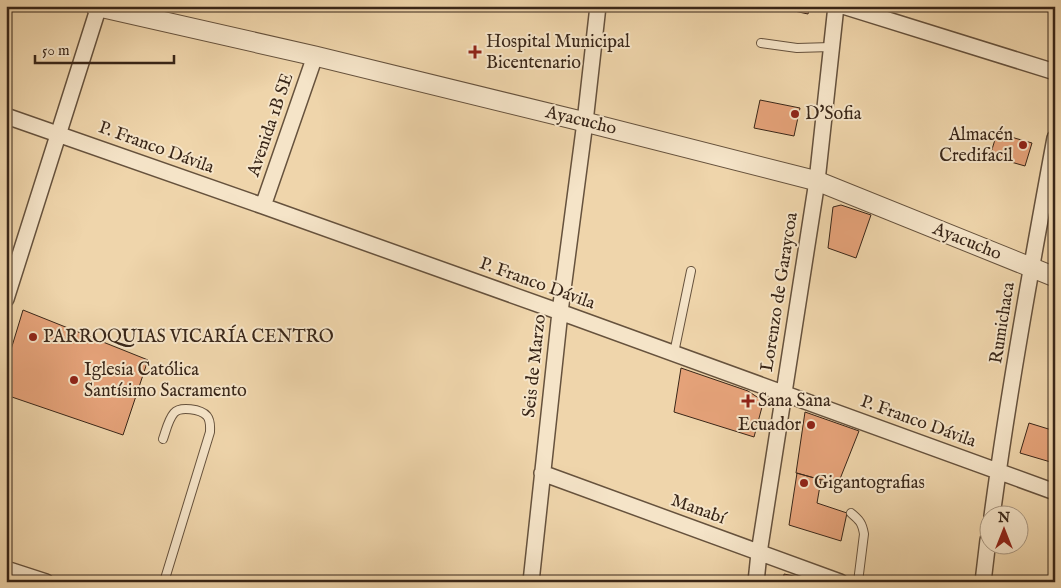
<svg xmlns="http://www.w3.org/2000/svg" width="1061" height="588" font-family="'IM FELL English',serif">
<style>
.building{fill:#e6a37a;stroke:#392618}
.lines{fill:none;stroke-linecap:round;stroke-linejoin:round}
.service-casing{stroke:#66523d;stroke-width:10}
.minor-casing{stroke:#66523d;stroke-width:18}
.tertiary-casing{stroke:#66523d;stroke-width:21}
.service{stroke:#f5e4c8;stroke-width:8}
.minor{stroke:#f5e4c8;stroke-width:15}
.tertiary{stroke:#f5e4c8;stroke-width:19}
.poi-dot{fill:#8f2418;stroke:#f5e4c8;stroke-width:2}
.labels{text-anchor:middle;dominant-baseline:central;stroke-width:4;stroke-linejoin:round;paint-order:stroke}
.poi-label{font-size:18px;fill:#392618;stroke:#f5e4c8;text-anchor:start}
.street-label{font-size:18px;fill:#392618;stroke:#f5e4c8}
</style>
<rect width="100%" height="100%" fill="#efd5ab"/>
<filter id="stains"><feTurbulence type="fractalNoise" baseFrequency=".004" numOctaves="4"/><feColorMatrix values="0 0 0 0 .2 0 0 0 0 .09 0 0 0 0 .02 0 0 0 .5 -.17"/></filter>
<radialGradient id="worn" r=".72"><stop offset=".6" stop-color="#630" stop-opacity="0"/><stop offset="1" stop-color="#630" stop-opacity=".3"/></radialGradient>
<!-- building -->
<path class="building" d="M771,6H810L808,14Z
M760,100L800,108L794,136L754,128Z
M997,133L1032,143L1025,166L990,156Z
M841,205L871,215L856,258L828,248L833,207Z
M23,310L148,360L123,435L6,395V366Z
M681,368L748,391L760,399L762,407L754,437L674,412Z
M805,412L859,431L838,484L796,473Z
M1029,423L1055,431V459L1054,463L1020,453Z
M797,473L821,480L817,503L847,513L841,541L789,525Z
M784,574L813,580L812,582H783Z"/>
<g class="lines">
<defs>
<path id="service" d="M761,43L797,48L831,47
M674,353L691,271
M163,439C166,431 168,420 174,413C180,406 201,409 207,416C211,421 210,427 210,432L164,582
M851,513C859,520 862,522 864,534L858,582"/>
<path id="minor" d="M843,6L1055,72
M6,116L263,206L560,312L1055,492
M263,206L315,56
M6,299L99,6
M542,473L840,582
M992,516C1009,389 1032,263 1055,138
M6,569L46,582
M531,582L560,312L585,122L598,6
M756,582L759,553L817,181L836,6
M983,582L988,540"/>
<path id="tertiary" d="M95,6L315,56L585,122L817,181L1055,277"/>
</defs>
<!-- service casing -->
<use href="#service" class="service-casing"/>
<!-- minor casing -->
<use href="#minor" class="minor-casing"/>
<!-- tertiary casing -->
<use href="#tertiary" class="tertiary-casing"/>
<!-- service -->
<use href="#service" class="service"/>
<!-- minor -->
<use href="#minor" class="minor"/>
<!-- tertiary -->
<use href="#tertiary" class="tertiary"/>
</g>
<!-- markers -->
<g class="poi-dot">
<path d="M472.5 44.5h5v5h5v5h-5v5h-5v-5h-5v-5h5z"/>
<circle cx="795" cy="114" r="5"/>
<circle cx="1023" cy="145" r="5"/>
<circle cx="33" cy="337" r="5"/>
<circle cx="74" cy="380" r="5"/>
<path d="M745.5 393.5h5v5h5v5h-5v5h-5v-5h-5v-5h5z"/>
<circle cx="811" cy="425" r="5"/>
<circle cx="804" cy="483" r="5"/>
</g>
<g class="labels">
<!-- poi labels -->
<g class="poi-label">
<text x="486" y="42">Hospital Municipal<tspan x="486" dy="21">Bicentenario</tspan></text>
<text x="805" y="114">D'Sofia</text>
<text x="1013" y="135" text-anchor="end">Almacén<tspan x="1013" dy="21">Credifacil</tspan></text>
<text x="43" y="337">PARROQUIAS VICARÍA CENTRO</text>
<text x="84" y="370">Iglesia Católica<tspan x="84" dy="21">Santísimo Sacramento</tspan></text>
<text x="758" y="401">Sana Sana</text>
<text x="801" y="425" text-anchor="end">Ecuador</text>
<text x="814" y="483">Gigantografias</text>
</g>
<!-- street labels -->
<g class="street-label">
<text transform="translate(581 121) rotate(14)">Ayacucho</text>
<text transform="translate(271 125) rotate(-71)">Avenida 1B SE</text>
<text transform="translate(156 148) rotate(20)">P. Franco Dávila</text>
<text transform="translate(967 242) rotate(22)">Ayacucho</text>
<text transform="translate(537 284) rotate(20)">P. Franco Dávila</text>
<text transform="translate(780 292) rotate(-81)">Lorenzo de Garaycoa</text>
<text transform="translate(1003 323) rotate(-81)">Rumichaca</text>
<text transform="translate(535 366) rotate(-84)">Seis de Marzo</text>
<text transform="translate(918 422) rotate(20)">P. Franco Dávila</text>
<text transform="translate(698 510) rotate(20)">Manabí</text>
</g>
</g>
<!-- margin -->
<rect width="1061" height="588" fill="none" stroke="#efd5ab" stroke-width="25"/>
<rect x="8" y="8" width="1046" height="573" fill="none" stroke="#392618" stroke-width="2.5"/>
<rect x="12" y="12" width="1036" height="563" fill="none" stroke="#392618"/>
<!-- north arrow -->
<g transform="translate(1004 530)"><circle r="24" fill="#f5e4c8" stroke="#aa9882"/>
<path d="M0-4L9 19L0 12L-9 19Z" fill="#8f2418"/>
<text y="-8" font-size="14" font-weight="bold" text-anchor="middle" fill="#392618">N</text>
</g>
<!-- scale -->
<path d="M35 55v8h139v-8" fill="none" stroke="#392618" stroke-width="2.5"/>
<text x="42" y="55" font-size="15" fill="#392618" stroke="#f5e4c8" stroke-width="4" paint-order="stroke">50 m</text>
<rect width="100%" height="100%" filter="url(#stains)"/>
<rect width="100%" height="100%" fill="url(#worn)"/>
</svg>
